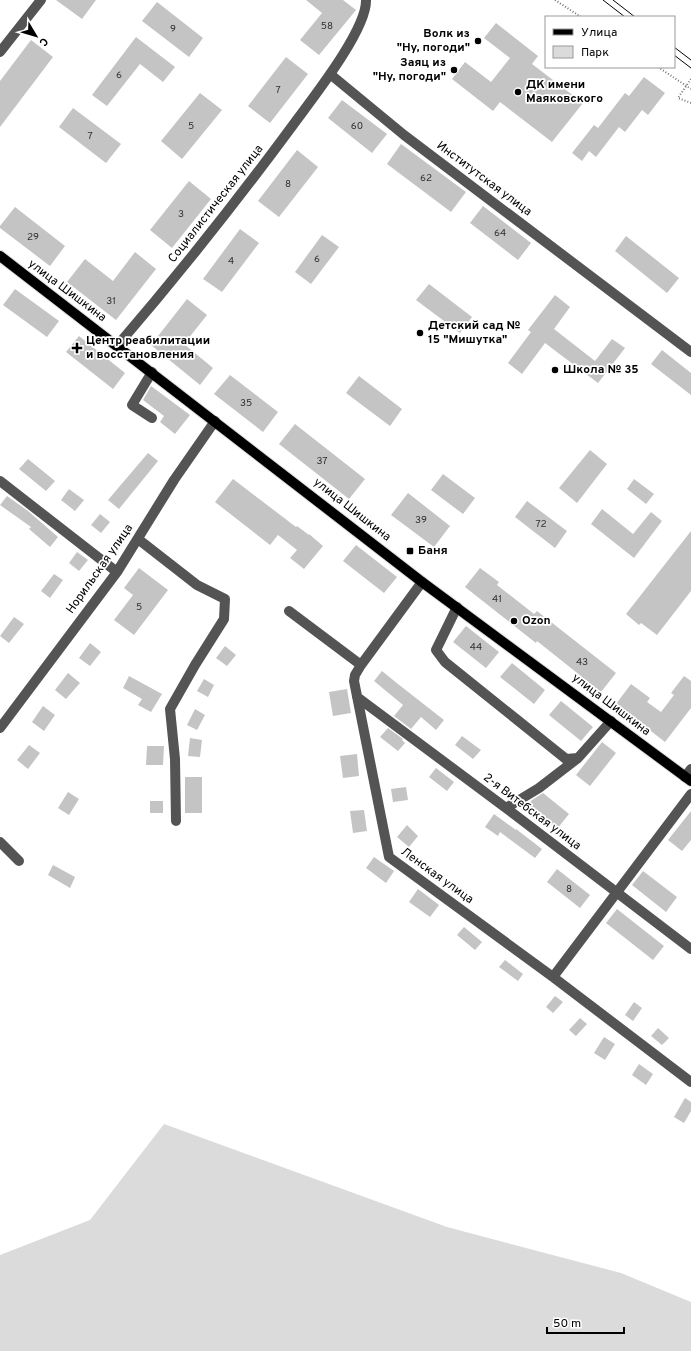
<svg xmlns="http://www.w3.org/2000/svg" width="691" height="1351" font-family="Overpass,sans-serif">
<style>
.green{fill:#dbdbdb}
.building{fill:#c4c4c4}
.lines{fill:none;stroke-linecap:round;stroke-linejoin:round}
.major-casing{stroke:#dbdbdb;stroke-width:12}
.path{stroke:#767676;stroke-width:2;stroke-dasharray:1 2;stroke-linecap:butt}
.minor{stroke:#545454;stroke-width:10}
.major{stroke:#000;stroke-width:10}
.tram{stroke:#000;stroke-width:1}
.poi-dot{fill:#000;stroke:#fff;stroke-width:1.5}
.labels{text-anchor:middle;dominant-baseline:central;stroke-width:3.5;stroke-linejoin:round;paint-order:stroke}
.number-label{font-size:10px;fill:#313131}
.poi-label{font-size:12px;font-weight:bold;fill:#000;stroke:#fff;text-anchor:start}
.street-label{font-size:12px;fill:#000;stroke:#fff}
</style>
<rect width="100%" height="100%" fill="#fff"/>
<!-- green -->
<path class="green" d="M164,1124L447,1227L621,1273L691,1302V1351H0V1255L90,1220Z"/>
<!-- building -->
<path class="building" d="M56,0H96L82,19Z
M306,0H343L356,10L319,55L300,40L322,13Z
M157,2L203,38L189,57L142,21Z
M496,23L538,56L532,64L583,103L552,142L500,102L493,111L452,79L465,62L491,82L510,58L484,38Z
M136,37L175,67L163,82L140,64L107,106L92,95Z
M31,40L53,57L0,127V81Z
M286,57L308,74L270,123L248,106Z
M644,77L665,93L648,115L642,110L625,132L619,127L596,157L589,151L582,161L572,153L594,125L598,128L625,93L629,96Z
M200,93L222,110L182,159L161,141Z
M342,100L387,134L372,153L328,118Z
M73,108L121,144L106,163L59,127Z
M401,144L466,192L451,212L387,164Z
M297,150L318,167L279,217L258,201Z
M189,181L211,199L172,248L150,230Z
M483,206L531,243L518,260L470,223Z
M15,207L65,246L50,266L0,228V226Z
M240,229L259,243L222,292L203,279Z
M322,235L339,247L311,284L295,272Z
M626,236L679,278L667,293L615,251Z
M135,252L156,269L116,320L67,282L85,259L113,281Z
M429,284L472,317L460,333L416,300Z
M15,289L59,321L47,337L3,305Z
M555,295L570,307L554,329L595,361L612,339L625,348L598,383L545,343L522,374L508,363L531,332L528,330Z
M187,299L207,315L184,344L213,368L200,385L151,345Z
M79,336L125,373L113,389L66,352Z
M662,350L691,373V395L651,364Z
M230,375L278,412L263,432L214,394Z
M359,376L402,409L390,426L346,393Z
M151,386L190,415L175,434L160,422L164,416L143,400Z
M295,424L365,479L349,499L279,444Z
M590,450L607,464L577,503L559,488Z
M148,453L158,461L119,509L108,500Z
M28,459L55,481L46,491L19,469Z
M443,474L475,498L463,514L431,490Z
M233,479L296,527L297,526L309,535V534L323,546L304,569L290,558L297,550L278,535L270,545L215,502Z
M634,479L654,494L646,504L627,489Z
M69,489L84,500L75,511L61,500Z
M408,493L450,526L434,547L391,515Z
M7,496L28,511L58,537L50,547L29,529L31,527L0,505Z
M527,501L567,531L555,548L515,517Z
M602,509L633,534L651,512L662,521L634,558L591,524Z
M100,514L110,522L101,533L91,525Z
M691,531V591L657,635L641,623L639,625L626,614Z
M356,545L397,577L384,593L343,561Z
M77,552L88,560L79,571L69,563Z
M139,568L168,590L134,635L114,620L133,595L124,588Z
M480,568L499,582L497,585L534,614L537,611L616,673L601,692L537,641L536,643L465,587Z
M54,574L63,580L50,598L41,591Z
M14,617L24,624L9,643L0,636Z
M466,626L499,652L486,668L453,642Z
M90,643L101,652L90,666L79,658Z
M225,646L236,655L227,666L216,658Z
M512,663L545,690L534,704L500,677Z
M382,671L398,684L444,720L436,730L421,717L411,729L394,716L403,705L374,681Z
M68,673L80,683L66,699L55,690Z
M129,676L162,694L151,712L138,705L142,699L123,688Z
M684,676L691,681V708L665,742L616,704L631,684L650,698L647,702L661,712L674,695L671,693Z
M204,679L214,685L208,697L197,691Z
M347,689L351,713L333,716L329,692Z
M561,701L593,727L581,741L549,715Z
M43,706L55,715L44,731L32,722Z
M195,709L205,715L197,730L187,725Z
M388,728L403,739L402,740L405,743L398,751L380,737Z
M462,736L481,750L473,759L455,745Z
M190,738L202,740L200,757L188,756Z
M602,742L616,753L590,786L576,775Z
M29,745L40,753L28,769L17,760Z
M147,746H164L163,765H146Z
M357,754L359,776L343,778L340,756Z
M436,768L454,782L447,791L429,777Z
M185,777H202V813H185Z
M406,787L408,800L393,802L391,789Z
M68,792L79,799L69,815L58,808Z
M543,793L569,814L557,829L528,805L532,800Z
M150,801H163V813H150Z
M364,810L367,831L353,833L350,811Z
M691,811V840L682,851L668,840Z
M494,814L516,830V829L542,849L535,858L500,832L498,836L485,827Z
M407,825L418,836L409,847L397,837Z
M374,857L394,871L386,883L366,868Z
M53,865L75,877L70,888L48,875Z
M557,869L590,895L580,908L547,882Z
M643,871L677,897L666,912L632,885Z
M418,889L439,905L430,917L409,902Z
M617,909L664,946L653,960L606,923Z
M464,927L482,942L475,950L457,935Z
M505,960L523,974L518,981L499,967Z
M555,996L563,1002L553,1013L546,1007Z
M634,1002L642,1008L633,1021L625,1015Z
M580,1018L587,1024L576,1036L569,1030Z
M658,1028L669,1038L662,1045L651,1036Z
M604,1037L615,1044L605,1060L594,1053Z
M639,1064L653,1074L646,1085L632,1075Z
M685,1098L691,1102V1111L684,1123L674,1117Z"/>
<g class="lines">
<defs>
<path id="major" d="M0,256L422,582L691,781"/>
</defs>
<!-- major casing -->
<use href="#major" class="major-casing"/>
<!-- path -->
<path class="path" d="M555,0L581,17
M658,67L691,89
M691,79L678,98L691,103"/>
<!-- minor -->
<path class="minor" d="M0,52L41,0
M330,74L404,135L691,352
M117,346C179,274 237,201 293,125C312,99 367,30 366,0
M152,372L132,405L152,418
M0,481L117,572
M138,539L197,585L225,599L224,619L195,665L170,709L175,759L176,821
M422,582L361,665L355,675L354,681L389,857L553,977L691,1082
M457,607L436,650L445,662L566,759L578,758L611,721
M289,611L361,665
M357,697L506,808L691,949
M0,728L117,572L174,480L215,421
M685,777L691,769
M506,808L539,788L578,758
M0,842L19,861
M553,977L691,794"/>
<!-- major -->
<use href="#major" class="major"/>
<!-- tram -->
<path class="tram" d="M603,0L625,17
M613,0L635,17
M674,47L691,60
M674,55L691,68"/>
</g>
<!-- markers -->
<g class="poi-dot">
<circle cx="478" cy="41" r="4"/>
<circle cx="454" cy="70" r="4"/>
<circle cx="518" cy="92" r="4"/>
<circle cx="420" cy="333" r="4"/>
<path d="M75 342h4v4h4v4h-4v4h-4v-4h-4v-4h4z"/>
<circle cx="555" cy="370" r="4"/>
<rect x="406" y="547" width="8" height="8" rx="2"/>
<circle cx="514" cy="621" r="4"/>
</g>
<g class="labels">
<!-- number labels -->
<g class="number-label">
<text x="327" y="26">58</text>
<text x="173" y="29">9</text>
<text x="119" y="75">6</text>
<text x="278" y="90">7</text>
<text x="191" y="126">5</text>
<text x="357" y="126">60</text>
<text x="90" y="136">7</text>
<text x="426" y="178">62</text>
<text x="288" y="184">8</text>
<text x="181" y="214">3</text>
<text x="500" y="233">64</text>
<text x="33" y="237">29</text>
<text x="317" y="259">6</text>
<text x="231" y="261">4</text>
<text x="111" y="301">31</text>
<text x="246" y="403">35</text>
<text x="322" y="461">37</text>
<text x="421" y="520">39</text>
<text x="541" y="524">72</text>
<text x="497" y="599">41</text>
<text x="139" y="607">5</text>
<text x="476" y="647">44</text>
<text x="582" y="662">43</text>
<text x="569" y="889">8</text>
</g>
<!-- poi labels -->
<g class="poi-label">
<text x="470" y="34" text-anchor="end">Волк из<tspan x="470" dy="14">"Ну, погоди"</tspan></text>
<text x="446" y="63" text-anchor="end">Заяц из<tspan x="446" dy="14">"Ну, погоди"</tspan></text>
<text x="526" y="85">ДК имени<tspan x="526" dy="14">Маяковского</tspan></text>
<text x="428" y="326">Детский сад №<tspan x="428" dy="14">15 "Мишутка"</tspan></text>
<text x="86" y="341">Центр реабилитации<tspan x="86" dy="14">и восстановления</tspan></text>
<text x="563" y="370">Школа № 35</text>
<text x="418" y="551">Баня</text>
<text x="522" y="621">Ozon</text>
</g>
<!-- street labels -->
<g class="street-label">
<text transform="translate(484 179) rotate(37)">Институтская улица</text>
<text transform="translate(216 204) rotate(-52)">Социалистическая улица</text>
<text transform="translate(67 291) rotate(37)">улица Шишкина</text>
<text transform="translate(352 510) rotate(38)">улица Шишкина</text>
<text transform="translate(100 569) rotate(-55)">Норильская улица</text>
<text transform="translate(611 705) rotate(37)">улица Шишкина</text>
<text transform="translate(532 812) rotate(37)">2-я Витебская улица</text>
<text transform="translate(437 876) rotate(36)">Ленская улица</text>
</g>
</g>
<!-- legend -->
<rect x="545" y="16" width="130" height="52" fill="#ffffff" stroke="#999999"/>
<rect x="553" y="29" width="20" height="6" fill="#000000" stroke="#999999"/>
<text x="581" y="36" font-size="12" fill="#000000">Улица</text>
<rect x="553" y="46" width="20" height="12" fill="#dbdbdb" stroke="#999999"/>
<text x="581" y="56" font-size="12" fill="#000000">Парк</text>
<!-- north arrow -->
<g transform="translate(36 36) rotate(128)" stroke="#ffffff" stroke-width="3" paint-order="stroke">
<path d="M0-3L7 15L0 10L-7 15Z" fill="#000000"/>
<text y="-6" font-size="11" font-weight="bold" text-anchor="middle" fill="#000000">С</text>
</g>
<!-- scale -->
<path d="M547 1327v6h77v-6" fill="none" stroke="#000000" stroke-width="2"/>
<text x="553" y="1327" font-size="12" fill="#000000" stroke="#ffffff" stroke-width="3" paint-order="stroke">50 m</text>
</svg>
